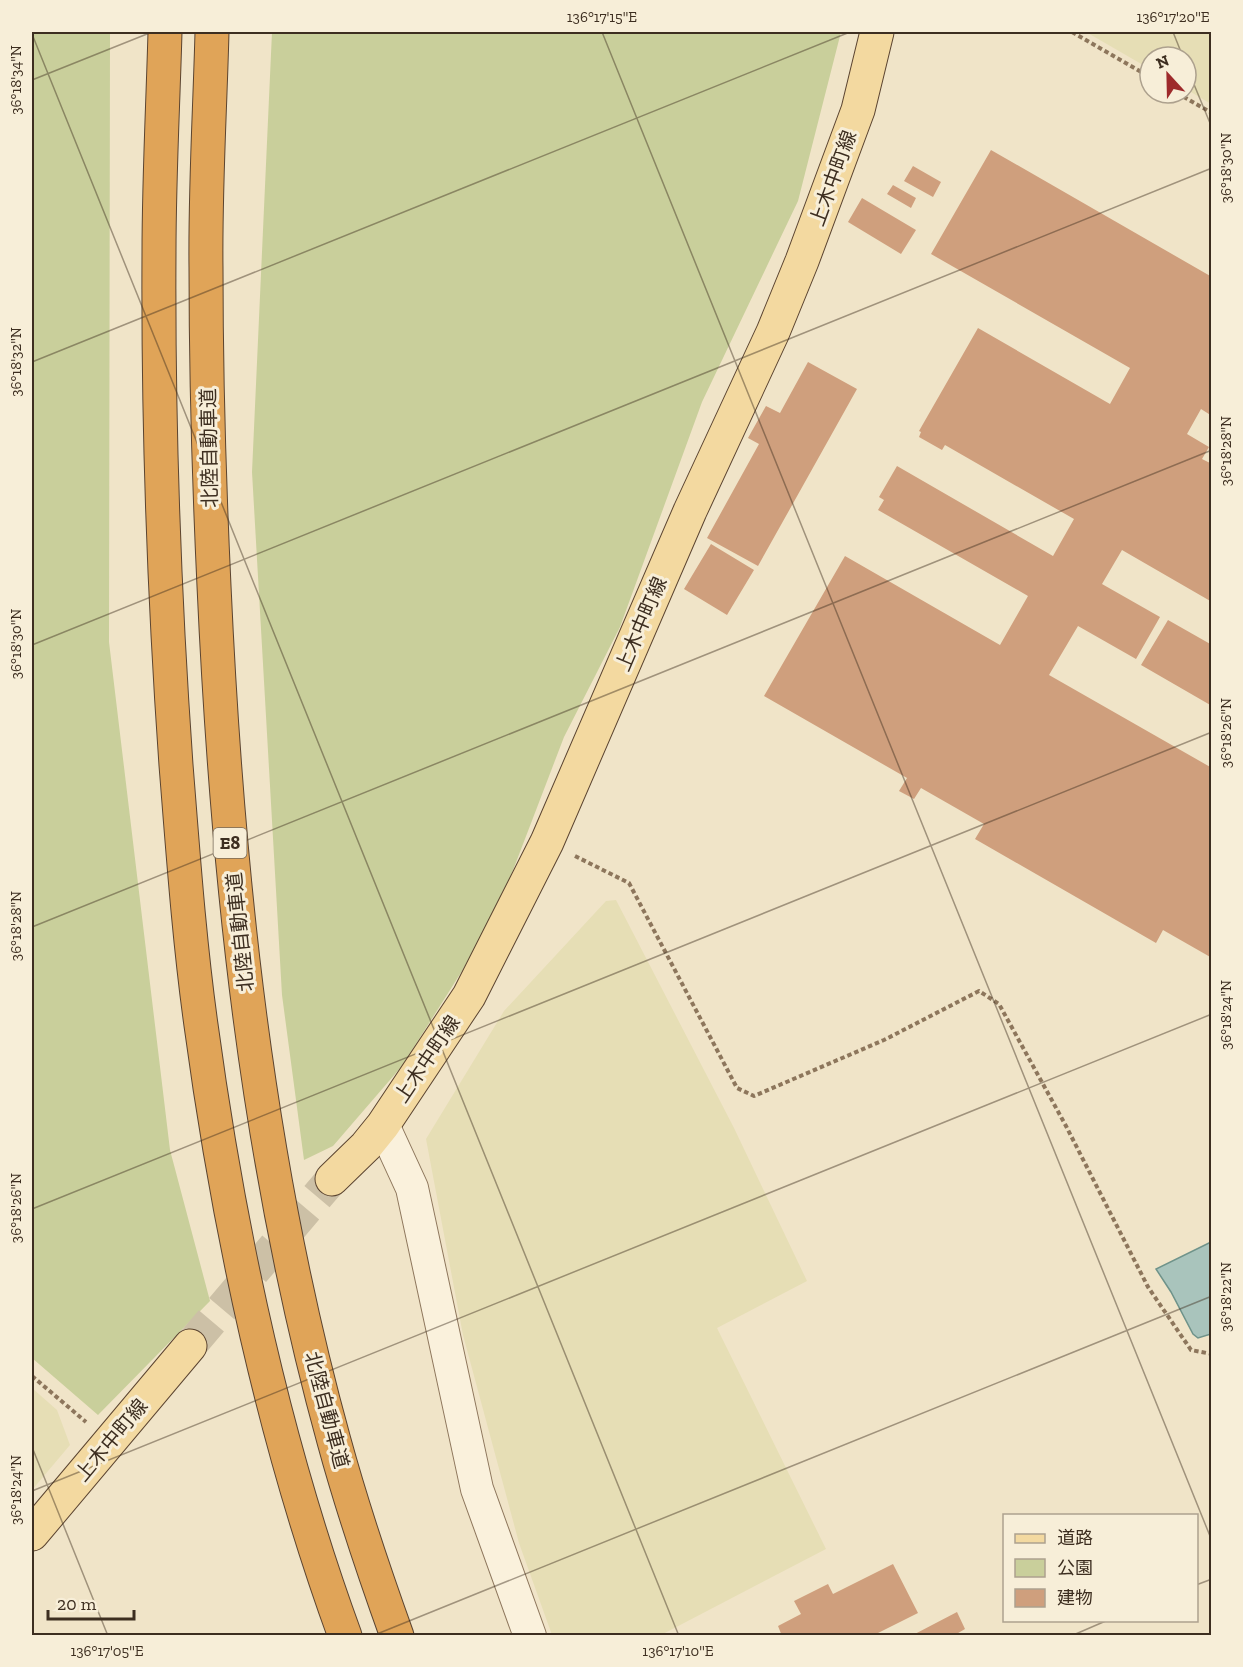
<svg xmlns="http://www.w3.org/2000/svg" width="1243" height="1667" font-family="'Zilla Slab','Noto Sans JP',serif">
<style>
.farmland{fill:#e6deb5}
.green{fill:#c9cf9b}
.water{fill:#a9c4bc;stroke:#6f938a;stroke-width:1.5}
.building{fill:#cf9f7d}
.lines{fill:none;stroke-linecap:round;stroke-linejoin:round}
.major-tunnel{stroke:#ccc0a6;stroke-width:33;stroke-dasharray:33 16;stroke-linecap:butt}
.minor-casing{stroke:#8d765c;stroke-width:34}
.major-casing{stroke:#5b4430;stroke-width:35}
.highway-casing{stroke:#5b4430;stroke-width:35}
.path{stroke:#8d765c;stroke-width:4;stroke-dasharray:4.5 3;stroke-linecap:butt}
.minor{stroke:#faf1dc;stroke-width:32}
.major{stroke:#f3d9a0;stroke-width:33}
.highway{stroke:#e0a458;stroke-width:33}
.ticks{fill:none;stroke:#3d2e20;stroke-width:1.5;stroke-opacity:0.45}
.labels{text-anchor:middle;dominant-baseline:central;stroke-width:6;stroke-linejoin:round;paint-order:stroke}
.shield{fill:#f7eed8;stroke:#756857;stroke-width:1.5}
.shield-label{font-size:18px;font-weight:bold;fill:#3d2e20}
.street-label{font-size:20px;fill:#3d2e20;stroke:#f7eed8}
.neatline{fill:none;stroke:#3d2e20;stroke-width:2}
.ticks-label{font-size:15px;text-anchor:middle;fill:#3d2e20}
</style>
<rect width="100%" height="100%" fill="#f0e4c8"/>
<!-- farmland -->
<path class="farmland" d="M1086,32H1211V104L1186,89V57H1150V69Z
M616,900L734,1128L807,1281L717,1328L826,1549L661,1635H552L519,1543L463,1335L426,1139L504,1011L606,901Z
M32,1388L57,1410L70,1445L32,1490Z"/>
<!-- green -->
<path class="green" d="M32,32H110L109,642L170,1150L210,1301L98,1415L32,1358Z
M272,32H841L798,201L702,402L620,627L564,737L502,899L462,971L402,1066L333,1146L304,1160L282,995L252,472Z"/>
<!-- water -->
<path class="water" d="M1211,1242V1334L1198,1338L1193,1334L1171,1292L1156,1269Z"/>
<!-- building -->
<path class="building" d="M991,150L1212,277V416L1201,409L1187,434L1209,447L1202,459L1212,464V602L1122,550L1102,584L1160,617L1136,659L1078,626L1049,675L1212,768V958L1163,930L1156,943L975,839L984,824L921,788L914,799L899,791L907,778L764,696L845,556L1000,645L1028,596L878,510L884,500L879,497L897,466L1053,556L1074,519L945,445L942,450L919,437L921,432L919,431L978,328L1110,404L1130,368L931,254Z
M913,166L941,182L933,197L904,181Z
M893,185L916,198L911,208L887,194Z
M862,198L916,230L901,254L848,222Z
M808,362L857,389L758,566L707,538L759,444L748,438L766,406L780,413Z
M711,544L754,570L727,615L684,589Z
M1168,620L1212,645V706L1141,665Z
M893,1564L918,1613L872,1636H782L778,1626L801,1614L794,1601L828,1584L833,1594Z
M957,1612L965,1629L953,1636H911Z"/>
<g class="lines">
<!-- major-tunnel -->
<path class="major-tunnel" d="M190,1346L332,1179"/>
<defs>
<path id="minor" d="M383,1125L412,1188L477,1489L530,1636"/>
<path id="major" d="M332,1179L366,1146L383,1125L469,996L547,842L690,511L773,332L802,261L858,110L877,32
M32,1534L190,1346"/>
<path id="highway" d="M165,32C163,105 159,178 159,252C158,423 164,595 176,765C183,852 189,939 201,1025C229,1232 273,1439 345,1636
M212,32C210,110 205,189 206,268C206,374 209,480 214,586C227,874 257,1163 334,1441C352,1507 374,1572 397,1636"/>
</defs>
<!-- minor casing -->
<use href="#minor" class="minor-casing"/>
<!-- major casing -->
<use href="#major" class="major-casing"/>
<!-- highway casing -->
<use href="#highway" class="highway-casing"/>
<!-- path -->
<path class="path" d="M1072,32L1150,77
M1177,93L1212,113
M575,856L629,883L737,1088L754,1096L884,1040L979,991L999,1004L1066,1126L1148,1287L1191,1350L1212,1354
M32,1376L86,1422"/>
<!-- minor -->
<use href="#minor" class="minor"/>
<!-- major -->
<use href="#major" class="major"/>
<!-- highway -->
<use href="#highway" class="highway"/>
</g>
<!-- ticks -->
<path class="ticks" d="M602,32L1212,1541M1173,32L1183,57M32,34L679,1636M1186,65L1212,128M32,80L152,32M32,362L850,32M32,645L1212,168M32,927L1212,450M32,1209L1212,732M32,1447L108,1636M32,1491L1212,1014M1196,1585L1212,1579M372,1636L1212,1296M1071,1636L1108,1620"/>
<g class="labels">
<!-- shield labels -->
<rect class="shield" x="213.5" y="828" width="33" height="30" rx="4.5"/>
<g class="shield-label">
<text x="230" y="843">E8</text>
</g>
<!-- street labels -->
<g class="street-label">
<text transform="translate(833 178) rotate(-70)">上木中町線</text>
<text transform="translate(209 448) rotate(-91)">北陸自動車道</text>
<text transform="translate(641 624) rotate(-67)">上木中町線</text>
<text transform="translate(240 932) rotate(-96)">北陸自動車道</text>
<text transform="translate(427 1059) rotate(-56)">上木中町線</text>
<text transform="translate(327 1410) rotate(75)">北陸自動車道</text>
<text transform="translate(111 1440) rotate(-50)">上木中町線</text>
</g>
</g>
<!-- border -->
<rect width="1243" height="1667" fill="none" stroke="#f7eed8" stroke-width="66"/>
<!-- legend -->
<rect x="1003" y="1514" width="195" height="108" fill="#f7eed8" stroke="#ada18e" stroke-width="1.5"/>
<rect x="1015" y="1534" width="30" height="9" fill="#f3d9a0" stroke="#ada18e" stroke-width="1.5"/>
<text x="1057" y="1544" font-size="18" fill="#3d2e20">道路</text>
<rect x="1015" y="1559" width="30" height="18" fill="#c9cf9b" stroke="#ada18e" stroke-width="1.5"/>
<text x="1057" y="1574" font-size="18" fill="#3d2e20">公園</text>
<rect x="1015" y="1589" width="30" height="18" fill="#cf9f7d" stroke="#ada18e" stroke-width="1.5"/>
<text x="1057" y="1604" font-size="18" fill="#3d2e20">建物</text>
<!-- north arrow -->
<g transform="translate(1168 75) rotate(338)"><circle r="28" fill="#f7eed8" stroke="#ada18e" stroke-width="1.5"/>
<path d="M0-4.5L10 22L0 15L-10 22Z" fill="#9e2a2b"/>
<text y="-9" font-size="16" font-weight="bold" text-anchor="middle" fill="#3d2e20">N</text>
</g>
<!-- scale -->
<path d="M48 1610v9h86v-9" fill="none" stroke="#3d2e20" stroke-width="3"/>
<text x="57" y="1610" font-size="18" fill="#3d2e20" stroke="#f7eed8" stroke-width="4.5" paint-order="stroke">20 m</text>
<rect x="33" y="33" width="1177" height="1601" class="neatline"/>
<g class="ticks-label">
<text x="602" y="22">136°17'15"E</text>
<text x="1173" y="22">136°17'20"E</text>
<text transform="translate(16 80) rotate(-90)" y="5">36°18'34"N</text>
<text transform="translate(1226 168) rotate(-90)" y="5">36°18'30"N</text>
<text transform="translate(16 362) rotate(-90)" y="5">36°18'32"N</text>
<text transform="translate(1226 451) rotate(-90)" y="5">36°18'28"N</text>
<text transform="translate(16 644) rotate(-90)" y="5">36°18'30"N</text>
<text transform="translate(1226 733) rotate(-90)" y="5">36°18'26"N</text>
<text transform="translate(16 926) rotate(-90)" y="5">36°18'28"N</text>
<text transform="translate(1226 1015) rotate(-90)" y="5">36°18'24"N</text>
<text transform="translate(16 1208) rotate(-90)" y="5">36°18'26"N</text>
<text transform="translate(1226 1297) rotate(-90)" y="5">36°18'22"N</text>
<text transform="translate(16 1490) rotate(-90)" y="5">36°18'24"N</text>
<text x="107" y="1656">136°17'05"E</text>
<text x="678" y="1656">136°17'10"E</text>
</g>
</svg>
